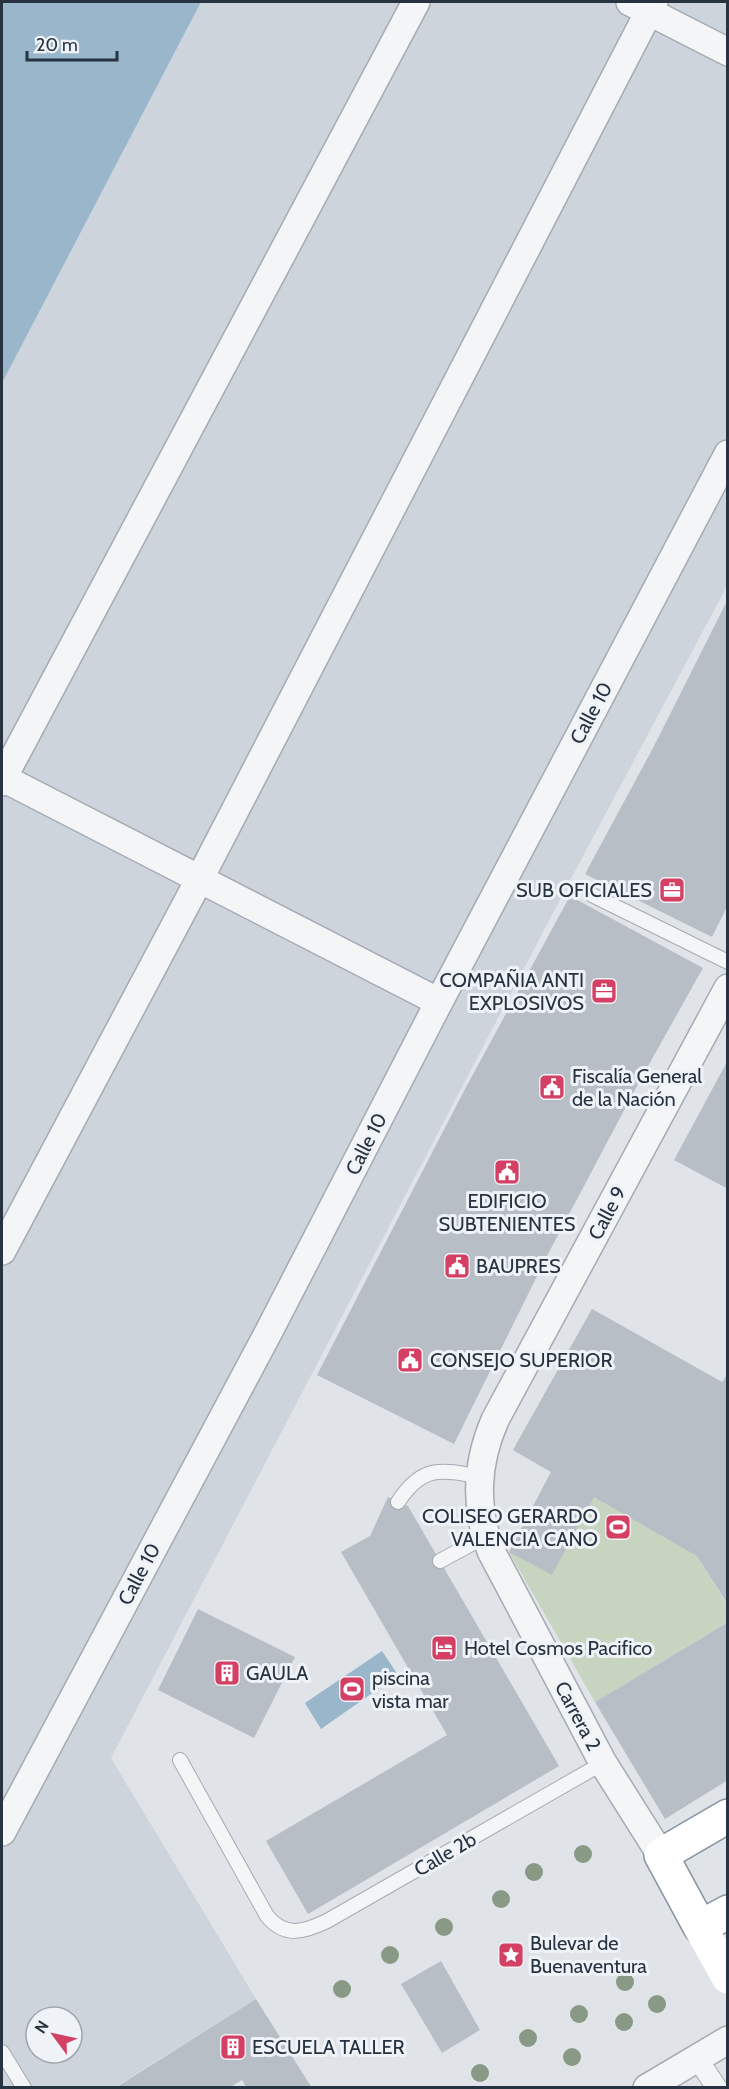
<svg xmlns="http://www.w3.org/2000/svg" width="729" height="2089" font-family="Cabin,sans-serif">
<style>
.built{fill:#cdd4db;fill-rule:evenodd}
.green{fill:#c7d4c0}
.water{fill:#99b6cb}
.building{fill:#b7bec6}
.lines{fill:none;stroke-linecap:round;stroke-linejoin:round}
.service-casing{stroke:#a5abb3;stroke-width:16}
.pedestrian-casing{stroke:#a5abb3;stroke-width:22}
.minor-casing{stroke:#a5abb3;stroke-width:30}
.trunk-casing{stroke:#8693a1;stroke-width:36}
.service{stroke:#f3f5f7;stroke-width:14}
.pedestrian{stroke:#f3f5f7;stroke-width:20}
.minor{stroke:#f3f5f7;stroke-width:27}
.secondary{stroke:#fff;stroke-width:33}
.trunk{stroke:#fff;stroke-width:33}
.tree{fill:#889a85}
.labels{text-anchor:middle;dominant-baseline:central;stroke-width:6;stroke-linejoin:round;paint-order:stroke}
.street-label{font-size:20px;fill:#273341;stroke:#eff3f7}
.poi-label{font-size:20px;fill:#273341;stroke:#eff3f7;text-anchor:start}
</style>
<rect width="100%" height="100%" fill="#e0e4e9"/>
<!-- built -->
<path class="built" d="M201,2H727V586L565,890L111,1758L256,1999L115,2087H2V383ZM36,2017H72V2053H36Z"/>
<!-- green -->
<path class="green" d="M592,1309L727,1385L697,1556L727,1605V1622L595,1702L509,1552L551,1472L513,1450Z"/>
<!-- water -->
<path class="water" d="M2,2H201L2,383Z
M382,1651L398,1675L321,1729L305,1703Z"/>
<!-- building -->
<path class="building" d="M728,599V905L712,937L585,874L653,748Z
M570,896L703,968L638,1084L548,1254L454,1444L317,1375L465,1089Z
M728,1060V1189L674,1160Z
M592,1309L722,1382L728,1373V1605L697,1556L594,1497L552,1575L509,1552L551,1472L513,1450Z
M388,1497L408,1506L559,1766L308,1914L266,1841L447,1735L341,1552L370,1536Z
M198,1609L295,1657L254,1738L158,1690Z
M728,1622V1780L665,1819L595,1702Z
M441,1961L480,2030L442,2053L401,1984Z
M256,1999L312,2088H247L242,2080L229,2088H115Z"/>
<g class="lines">
<defs>
<path id="service" d="M592,895L728,962
M398,1502C422,1465 441,1469 480,1477
M440,1561L486,1536
M180,1760L267,1916C285,1938 304,1932 327,1921L603,1763
M2,2052L24,2088"/>
<path id="pedestrian" d="M697,2058L717,2088"/>
<path id="minor" d="M630,2L728,52
M3,778L416,2
M2,782L3,778L439,1002
M2,1251L199,880L654,2
M2,1832L267,1335L439,1002L728,454
M661,1855L603,1763L491,1551C474,1506 476,1464 495,1420L728,988
M647,2088L728,2040"/>
<path id="trunk" d="M728,1816L661,1855L700,1927L728,1912"/>
</defs>
<!-- service casing -->
<use href="#service" class="service-casing"/>
<!-- pedestrian casing -->
<use href="#pedestrian" class="pedestrian-casing"/>
<!-- minor casing -->
<use href="#minor" class="minor-casing"/>
<!-- trunk casing -->
<use href="#trunk" class="trunk-casing"/>
<!-- service -->
<use href="#service" class="service"/>
<!-- pedestrian -->
<use href="#pedestrian" class="pedestrian"/>
<!-- minor -->
<use href="#minor" class="minor"/>
<!-- secondary -->
<path class="secondary" d="M700,1927L728,1977"/>
<!-- trunk -->
<use href="#trunk" class="trunk"/>
</g>
<!-- trees -->
<g class="tree">
<circle cx="583" cy="1854" r="9"/>
<circle cx="534" cy="1872" r="9"/>
<circle cx="501" cy="1899" r="9"/>
<circle cx="444" cy="1927" r="9"/>
<circle cx="390" cy="1955" r="9"/>
<circle cx="625" cy="1982" r="9"/>
<circle cx="342" cy="1989" r="9"/>
<circle cx="657" cy="2004" r="9"/>
<circle cx="579" cy="2014" r="9"/>
<circle cx="624" cy="2022" r="9"/>
<circle cx="528" cy="2038" r="9"/>
<circle cx="572" cy="2057" r="9"/>
<circle cx="480" cy="2073" r="9"/>
</g>
<!-- icons -->
<defs>
<symbol id="office-square" viewBox="-11 -11 22 22"><rect x="-9" y="-9" width="18" height="18" rx="4" fill="#d43f64" stroke="#eff3f7"/><path d="M-6-3h4V-5.5h4V-3h4V5H-6ZM-1-4.5V-3h2v-1.5ZM-6 0V1H6V0Z" fill="#fff"/></symbol>
<symbol id="civic-square" viewBox="-11 -11 22 22"><rect x="-9" y="-9" width="18" height="18" rx="4" fill="#d43f64" stroke="#eff3f7"/><path d="M-.6-6.5H3V-4.5H.6V-3L4-1V1h2V6H-6V1h2V-1L-.6-3ZM-1.2 2.5V6h2.4V2.5Z" fill="#fff"/></symbol>
<symbol id="stadium-square" viewBox="-11 -11 22 22"><rect x="-9" y="-9" width="18" height="18" rx="4" fill="#d43f64" stroke="#eff3f7"/><path d="M0-5a6.5 5 0 1 0 0 10a6.5 5 0 1 0 0-10ZM-3.5-1.8h7v3.6h-7Z" fill="#fff"/></symbol>
<symbol id="hotel-square" viewBox="-11 -11 22 22"><rect x="-9" y="-9" width="18" height="18" rx="4" fill="#d43f64" stroke="#eff3f7"/><path d="M-6-4.5h1.5V1H6V5H4.5V3h-9V5H-6ZM-4 0a1.8 1.8 0 1 1 3.6 0ZM.5 0V-2.5h3Q6-2.5 6 0Z" fill="#fff"/></symbol>
<symbol id="building-square" viewBox="-11 -11 22 22"><rect x="-9" y="-9" width="18" height="18" rx="4" fill="#d43f64" stroke="#eff3f7"/><path d="M-4-6H4V6H1V3H-1V6H-4ZM-2.5-4.3h1.7v1.8h-1.7ZM.8-4.3h1.7v1.8H.8ZM-2.5-1h1.7V.8h-1.7ZM.8-1h1.7V.8H.8Z" fill="#fff"/></symbol>
<symbol id="sight-square" viewBox="-11 -11 22 22"><rect x="-9" y="-9" width="18" height="18" rx="4" fill="#d43f64" stroke="#eff3f7"/><path d="M0-6L1.8-2.2L6-1.7L2.9 1.2L3.7 5.4L0 3.3L-3.7 5.4L-2.9 1.2L-6-1.7L-1.8-2.2Z" fill="#fff"/></symbol>
</defs>
<g fill-rule="evenodd">
<use href="#office-square" x="657" y="875" width="30" height="30"/>
<use href="#office-square" x="589" y="976" width="30" height="30"/>
<use href="#civic-square" x="537" y="1072" width="30" height="30"/>
<use href="#civic-square" x="492" y="1157" width="30" height="30"/>
<use href="#civic-square" x="442" y="1251" width="30" height="30"/>
<use href="#civic-square" x="395" y="1345" width="30" height="30"/>
<use href="#stadium-square" x="603" y="1512" width="30" height="30"/>
<use href="#hotel-square" x="429" y="1633" width="30" height="30"/>
<use href="#building-square" x="212" y="1658" width="30" height="30"/>
<use href="#stadium-square" x="337" y="1674" width="30" height="30"/>
<use href="#sight-square" x="496" y="1940" width="30" height="30"/>
<use href="#building-square" x="218" y="2032" width="30" height="30"/>
</g>
<g class="labels">
<!-- street labels -->
<g class="street-label">
<text transform="translate(591 713) rotate(-62)">Calle 10</text>
<text transform="translate(366 1144) rotate(-63)">Calle 10</text>
<text transform="translate(607 1213) rotate(-62)">Calle 9</text>
<text transform="translate(139 1574) rotate(-62)">Calle 10</text>
<text transform="translate(578 1716) rotate(62)">Carrera 2</text>
<text transform="translate(445 1854) rotate(-30)">Calle 2b</text>
</g>
<!-- poi labels -->
<g class="poi-label">
<text x="652" y="890" text-anchor="end">SUB OFICIALES</text>
<text x="584" y="980" text-anchor="end">COMPAÑIA ANTI<tspan x="584" dy="23">EXPLOSIVOS</tspan></text>
<text x="572" y="1076">Fiscalía General<tspan x="572" dy="23">de la Nación</tspan></text>
<text x="507" y="1201" text-anchor="middle">EDIFICIO<tspan x="507" dy="23">SUBTENIENTES</tspan></text>
<text x="476" y="1266">BAUPRES</text>
<text x="430" y="1360">CONSEJO SUPERIOR</text>
<text x="598" y="1516" text-anchor="end">COLISEO GERARDO<tspan x="598" dy="23">VALENCIA CANO</tspan></text>
<text x="464" y="1648">Hotel Cosmos Pacifico</text>
<text x="246" y="1673">GAULA</text>
<text x="372" y="1678">piscina<tspan x="372" dy="23">vista mar</tspan></text>
<text x="530" y="1943">Bulevar de<tspan x="530" dy="23">Buenaventura</tspan></text>
<text x="252" y="2047">ESCUELA TALLER</text>
</g>
</g>
<!-- border -->
<rect width="729" height="2089" fill="none" stroke="#273341" stroke-width="6"/>
<!-- north arrow -->
<g transform="translate(54 2035) rotate(303)"><circle r="28" fill="#eff3f7" stroke="#9fa6ae" stroke-width="1.5"/>
<path d="M0-4.5L10 22L0 15L-10 22Z" fill="#d43f64"/>
<text y="-9" font-size="16" font-weight="bold" text-anchor="middle" fill="#273341">N</text>
</g>
<!-- scale -->
<path d="M27 51v9h90v-9" fill="none" stroke="#273341" stroke-width="3"/>
<text x="36" y="51" font-size="18" fill="#273341" stroke="#eff3f7" stroke-width="4.5" paint-order="stroke">20 m</text>
</svg>
